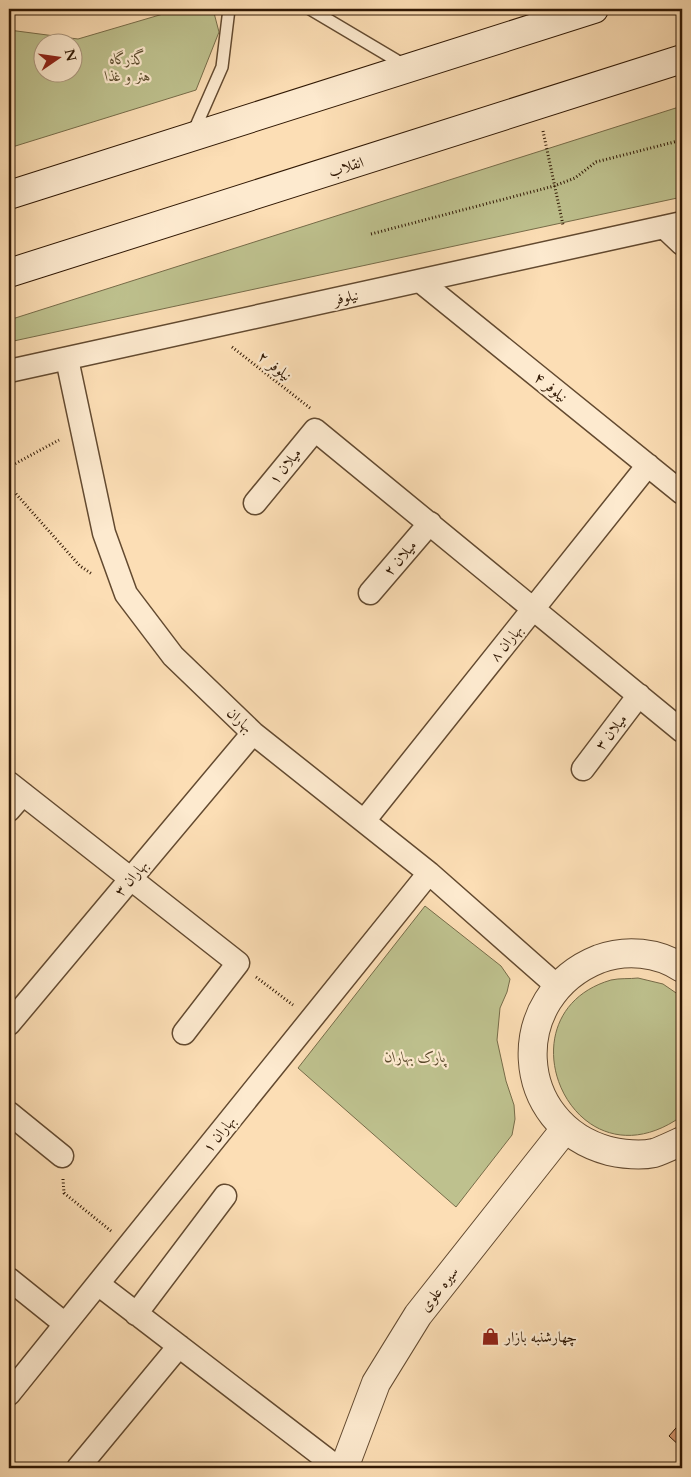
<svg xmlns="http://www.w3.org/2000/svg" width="691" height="1477" font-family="Cardo,Amiri,serif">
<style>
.green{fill:#bec18e;stroke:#776c49;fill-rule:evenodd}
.building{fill:#d89a72;stroke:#301804}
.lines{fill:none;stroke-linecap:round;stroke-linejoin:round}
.service-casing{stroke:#634a30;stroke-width:14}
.minor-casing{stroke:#634a30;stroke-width:25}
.tertiary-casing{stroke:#634a30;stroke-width:30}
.secondary-casing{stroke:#301804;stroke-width:30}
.path{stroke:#301804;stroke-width:3;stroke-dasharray:1 2.5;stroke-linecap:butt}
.service{stroke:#fdeacf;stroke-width:11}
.minor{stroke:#fdeacf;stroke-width:22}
.tertiary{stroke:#fdeacf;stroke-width:28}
.secondary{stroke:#fdeacf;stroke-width:28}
.labels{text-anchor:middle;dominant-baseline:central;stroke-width:4.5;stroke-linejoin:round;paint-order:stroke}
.park-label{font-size:15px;font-style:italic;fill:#5b4b2d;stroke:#fdeacf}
.street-label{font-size:15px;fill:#301804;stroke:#fdeacf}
.poi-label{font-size:15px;fill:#301804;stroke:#fdeacf;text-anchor:start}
</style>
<rect width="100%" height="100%" fill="#fcdeb5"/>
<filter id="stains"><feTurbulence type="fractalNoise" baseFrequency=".004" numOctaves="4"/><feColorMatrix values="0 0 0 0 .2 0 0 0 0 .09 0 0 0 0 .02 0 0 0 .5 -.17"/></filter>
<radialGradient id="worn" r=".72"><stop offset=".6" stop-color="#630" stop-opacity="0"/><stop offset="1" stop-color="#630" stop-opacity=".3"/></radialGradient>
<!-- green -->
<path class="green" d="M180,9H213L219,32L196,90L9,148V30L78,39ZM42,42H72V72H42Z
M682,106V197L9,342V320Z
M425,906L501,966L510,979L507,992L500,1008L497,1040L506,1081L514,1105L515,1119L512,1135L456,1207L298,1068Z
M638,978L663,984L682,997V1116C573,1194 495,1014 611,980C620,978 630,979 638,978Z"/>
<!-- building -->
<path class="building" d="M682,1421V1448L669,1436Z"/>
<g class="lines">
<defs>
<path id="service" d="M310,9L406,66
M193,133L222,67L229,9"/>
<path id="minor" d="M664,227L682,244
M420,281L682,493
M67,359L104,533L126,594L173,656L253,733L429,873L557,986
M9,371L682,223
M255,503L315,430L682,731
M370,593L430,523
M583,769L639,695
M9,783L238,963L184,1033
M9,810L23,794
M364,821L648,465
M9,1024L253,733
M9,1113L62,1156
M9,1279L65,1324
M98,1284L338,1468
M136,1314L225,1196
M9,1394L429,873
M78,1468L179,1346"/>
<path id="tertiary" d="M682,968C658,952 626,949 599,959C506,996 512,1125 609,1151C623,1154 640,1156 654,1153C663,1150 673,1145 682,1141
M344,1468L376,1383L418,1315L565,1129"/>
<path id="secondary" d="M9,195L594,9
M9,273L682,59"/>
</defs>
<!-- service casing -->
<use href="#service" class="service-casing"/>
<!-- minor casing -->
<use href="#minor" class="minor-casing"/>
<!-- tertiary casing -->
<use href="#tertiary" class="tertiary-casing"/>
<!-- secondary casing -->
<use href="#secondary" class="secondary-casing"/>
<!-- path -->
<path class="path" d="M543,131L563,225
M371,234L554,186L575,178L596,162L682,140
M232,347L310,408
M9,467L59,440
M9,486L80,566L92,574
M256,977L293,1005
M63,1179L64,1193L111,1231"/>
<!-- service -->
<use href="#service" class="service"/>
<!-- minor -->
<use href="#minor" class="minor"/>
<!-- tertiary -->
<use href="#tertiary" class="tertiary"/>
<!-- secondary -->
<use href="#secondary" class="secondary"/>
</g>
<!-- icons -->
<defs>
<symbol id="shop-bare" viewBox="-9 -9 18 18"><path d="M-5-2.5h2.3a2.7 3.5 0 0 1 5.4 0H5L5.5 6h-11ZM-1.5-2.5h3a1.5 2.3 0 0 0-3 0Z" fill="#8f2418" stroke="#fdeacf" stroke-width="2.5" paint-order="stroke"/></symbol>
</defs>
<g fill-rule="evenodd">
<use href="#shop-bare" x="478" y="1324" width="25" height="25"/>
</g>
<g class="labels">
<!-- park labels -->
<g class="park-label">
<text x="128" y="59">گذرگاه<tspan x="128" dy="17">هنر و غذا</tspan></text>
<text x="415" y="1057">پارک بهاران</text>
</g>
<!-- street labels -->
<g class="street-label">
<text transform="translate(346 167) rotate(-18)">انقلاب</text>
<text transform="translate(346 297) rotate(-12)">نیلوفر</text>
<text transform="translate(275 366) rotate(38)">نیلوفر ۲</text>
<text transform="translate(551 387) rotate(39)">نیلوفر ۴</text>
<text transform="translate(285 466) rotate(-51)">میلان ۱</text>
<text transform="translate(400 558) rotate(-49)">میلان ۲</text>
<text transform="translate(506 643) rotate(-51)">بهاران ۸</text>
<text transform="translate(240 720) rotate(43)">بهاران</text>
<text transform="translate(611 732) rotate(-52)">میلان ۳</text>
<text transform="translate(131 878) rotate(-50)">بهاران ۳</text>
<text transform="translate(219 1134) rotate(-51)">بهاران ۱</text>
<text transform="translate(439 1289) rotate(-52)">سیره علوی</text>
</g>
<!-- poi labels -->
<g class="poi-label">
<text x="505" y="1337">چهارشنبه بازار</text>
</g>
</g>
<!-- margin -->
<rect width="691" height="1477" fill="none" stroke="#fcdeb5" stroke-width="30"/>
<rect x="10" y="10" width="671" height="1457" fill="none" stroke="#301804" stroke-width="2.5"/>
<rect x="15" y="15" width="661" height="1447" fill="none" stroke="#301804"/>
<!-- north arrow -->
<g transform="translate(58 58) rotate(77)"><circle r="24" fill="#fdeacf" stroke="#ab967e"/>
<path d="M0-4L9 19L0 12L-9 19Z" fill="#8f2418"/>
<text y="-8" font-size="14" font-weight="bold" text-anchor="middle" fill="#301804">N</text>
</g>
<rect width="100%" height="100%" filter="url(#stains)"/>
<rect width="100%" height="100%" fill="url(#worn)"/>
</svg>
